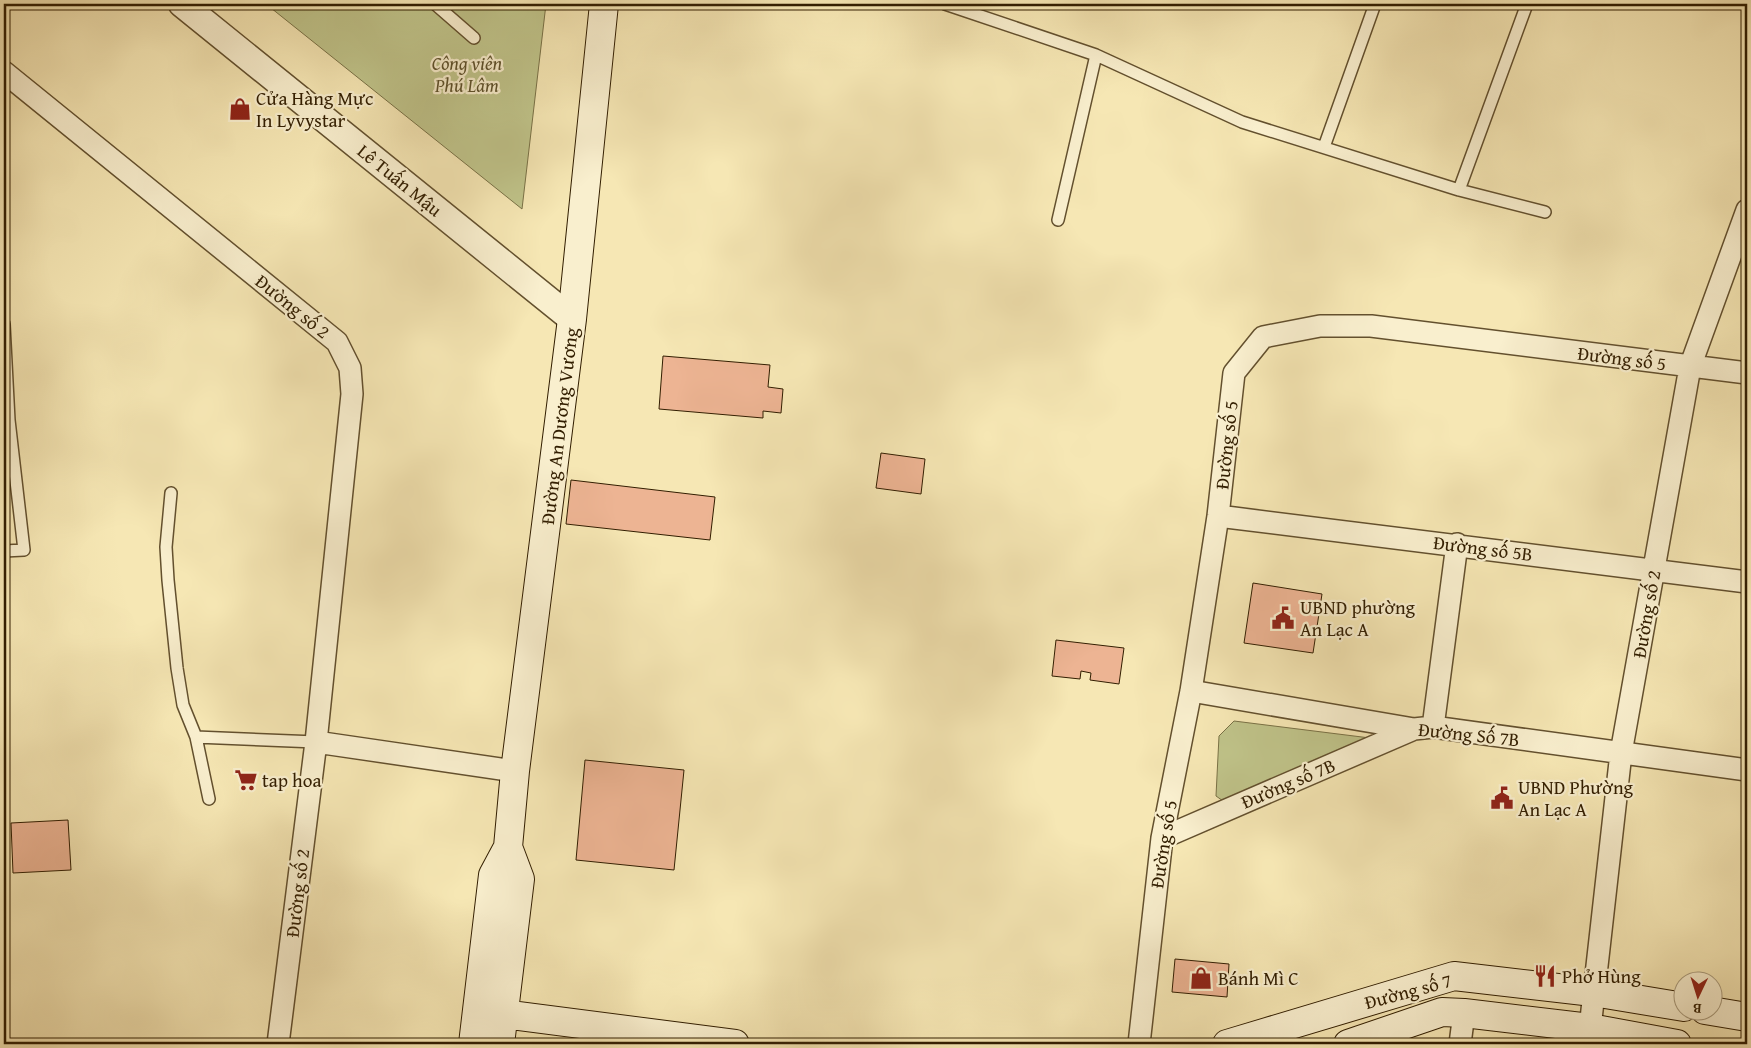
<svg xmlns="http://www.w3.org/2000/svg" width="1751" height="1048" font-family="'Gentium Book Plus',serif">
<style>
.green{fill:#c0c48a;stroke:#797146}
.building{fill:#edb493;stroke:#321e01}
.lines{fill:none;stroke-linecap:round;stroke-linejoin:round}
.service-casing{stroke:#63502e;stroke-width:14}
.minor-casing{stroke:#63502e;stroke-width:24}
.tertiary-casing{stroke:#63502e;stroke-width:29}
.secondary-casing{stroke:#321e01;stroke-width:30}
.service{stroke:#f9efce;stroke-width:11}
.minor{stroke:#f9efce;stroke-width:21}
.tertiary{stroke:#f9efce;stroke-width:26}
.secondary{stroke:#f9efce;stroke-width:28}
.labels{text-anchor:middle;dominant-baseline:central;stroke-width:4.5;stroke-linejoin:round;paint-order:stroke}
.park-label{font-size:19px;font-style:italic;fill:#5d502a;stroke:#f9efce}
.poi-label{font-size:19px;fill:#321e01;stroke:#f9efce;text-anchor:start}
.street-label{font-size:19px;fill:#321e01;stroke:#f9efce}
</style>
<rect width="100%" height="100%" fill="#f6e7b4"/>
<filter id="stains"><feTurbulence type="fractalNoise" baseFrequency=".004" numOctaves="4"/><feColorMatrix values="0 0 0 0 .2 0 0 0 0 .09 0 0 0 0 .02 0 0 0 .5 -.17"/></filter>
<radialGradient id="worn" r=".72"><stop offset=".6" stop-color="#630" stop-opacity="0"/><stop offset="1" stop-color="#630" stop-opacity=".3"/></radialGradient>
<!-- green -->
<path class="green" d="M266,4H546L522,209Z
M1234,721L1370,738L1226,803L1216,796L1219,736Z"/>
<!-- building -->
<path class="building" d="M663,356L770,365L768,387L783,389L781,413L763,411V418L659,409Z
M881,453L925,459L921,494L876,488Z
M571,480L715,497L710,540L566,524Z
M1253,583L1322,594L1313,653L1244,643Z
M1056,640L1124,648L1119,684L1090,680L1091,673L1081,671L1080,679L1052,676Z
M585,760L684,770L674,870L576,860Z
M68,820L71,870L13,873L11,823Z
M4,829L8,874L4,875Z
M1175,959L1229,964L1227,997L1172,992Z"/>
<g class="lines">
<defs>
<path id="service" d="M435,4L474,38
M945,4L1096,55L1242,122L1459,190L1545,212
M1324,147L1375,4
M1459,190L1527,4
M1058,220L1096,55
M4,324L9,420L24,550L4,551
M171,493L166,547L168,580L177,668L183,705L196,737L209,799
M196,737L316,742"/>
<path id="minor" d="M4,72L337,342L350,368L352,394L316,742L278,1044
M1218,516L1747,582
M1191,691L1414,729L1433,727L1747,770
M1433,727L1457,544
M316,742L515,771
M1162,838L1414,729
M1590,1028L1621,753L1690,367L1747,210
M1139,1044L1162,838L1191,691L1218,516L1234,373L1263,337L1320,326H1371L1747,373
M1460,1044L1464,1013"/>
<path id="tertiary" d="M182,4L572,319"/>
<path id="secondary" d="M1705,1010L1747,1017
M504,1014L735,1044
M473,1044L493,875L508,847L515,771L572,319L604,4
M500,1044L520,879L508,847
M1227,1044L1454,976L1593,992L1684,1007
M1348,1044L1442,1012L1464,1013L1590,1028L1677,1044"/>
</defs>
<!-- service casing -->
<use href="#service" class="service-casing"/>
<!-- minor casing -->
<use href="#minor" class="minor-casing"/>
<!-- tertiary casing -->
<use href="#tertiary" class="tertiary-casing"/>
<!-- secondary casing -->
<use href="#secondary" class="secondary-casing"/>
<!-- service -->
<use href="#service" class="service"/>
<!-- minor -->
<use href="#minor" class="minor"/>
<!-- tertiary -->
<use href="#tertiary" class="tertiary"/>
<!-- secondary -->
<use href="#secondary" class="secondary"/>
</g>
<!-- icons -->
<defs>
<symbol id="shop-bare" viewBox="-9 -9 18 18"><path d="M-5-2.5h2.3a2.7 3.5 0 0 1 5.4 0H5L5.5 6h-11ZM-1.5-2.5h3a1.5 2.3 0 0 0-3 0Z" fill="#8f2418" stroke="#f9efce" stroke-width="2.5" paint-order="stroke"/></symbol>
<symbol id="civic-bare" viewBox="-9 -9 18 18"><path d="M-.6-6.5H3V-4.5H.6V-3L4-1V1h2V6H-6V1h2V-1L-.6-3ZM-1.2 2.5V6h2.4V2.5Z" fill="#8f2418" stroke="#f9efce" stroke-width="2.5" paint-order="stroke"/></symbol>
<symbol id="supermarket-bare" viewBox="-9 -9 18 18"><path d="M-6-5.5h2.5l.6 2H6L4.5 2H-2.5L-4.4-4H-6ZM-1.5 3.2a1.3 1.3 0 1 0 .1 0ZM3 3.2a1.3 1.3 0 1 0 .1 0Z" fill="#8f2418" stroke="#f9efce" stroke-width="2.5" paint-order="stroke"/></symbol>
<symbol id="restaurant-bare" viewBox="-9 -9 18 18"><path d="M-5-6h1v4h1v-4h1v4h1v-4h1v5L-1.5 .5V6h-2V.5L-5-1ZM5-6V6H3V1.5H1.5Q1.5-4 5-6Z" fill="#8f2418" stroke="#f9efce" stroke-width="2.5" paint-order="stroke"/></symbol>
</defs>
<g fill-rule="evenodd">
<use href="#shop-bare" x="224" y="93" width="32" height="32"/>
<use href="#civic-bare" x="1267" y="602" width="32" height="32"/>
<use href="#supermarket-bare" x="230" y="764" width="32" height="32"/>
<use href="#civic-bare" x="1486" y="782" width="32" height="32"/>
<use href="#restaurant-bare" x="1529" y="960" width="32" height="32"/>
<use href="#shop-bare" x="1185" y="962" width="32" height="32"/>
</g>
<g class="labels">
<!-- park labels -->
<g class="park-label">
<text x="467" y="63">Công viên<tspan x="467" dy="22">Phú Lâm</tspan></text>
</g>
<!-- poi labels -->
<g class="poi-label">
<text x="256" y="98">Cửa Hàng Mực<tspan x="256" dy="22">In Lyvystar</tspan></text>
<text x="1300" y="607">UBND phường<tspan x="1300" dy="22">An Lạc A</tspan></text>
<text x="262" y="780">tap hoa</text>
<text x="1518" y="787">UBND Phường<tspan x="1518" dy="22">An Lạc A</tspan></text>
<text x="1562" y="976">Phở Hùng</text>
<text x="1218" y="978">Bánh Mì C</text>
</g>
<!-- street labels -->
<g class="street-label">
<text transform="translate(400 180) rotate(39)">Lê Tuấn Mậu</text>
<text transform="translate(293 306) rotate(39)">Đường số 2</text>
<text transform="translate(1622 358) rotate(7)">Đường số 5</text>
<text transform="translate(559 426) rotate(-83)">Đường An Dương Vương</text>
<text transform="translate(1226 445) rotate(-84)">Đường số 5</text>
<text transform="translate(1483 548) rotate(7)">Đường số 5B</text>
<text transform="translate(1646 614) rotate(-80)">Đường số 2</text>
<text transform="translate(1469 734) rotate(6)">Đường Số 7B</text>
<text transform="translate(1288 783) rotate(-23)">Đường số 7B</text>
<text transform="translate(1163 844) rotate(-81)">Đường số 5</text>
<text transform="translate(297 893) rotate(-83)">Đường số 2</text>
<text transform="translate(1408 991) rotate(-15)">Đường số 7</text>
</g>
</g>
<!-- margin -->
<rect width="1751" height="1048" fill="none" stroke="#f6e7b4" stroke-width="20"/>
<rect x="5" y="5" width="1741" height="1038" fill="none" stroke="#321e01" stroke-width="2.5"/>
<rect x="10" y="10" width="1731" height="1028" fill="none" stroke="#321e01"/>
<!-- north arrow -->
<g transform="translate(1698 996) rotate(184)"><circle r="24" fill="#f9efce" stroke="#a99b7c"/>
<path d="M0-4L9 19L0 12L-9 19Z" fill="#8f2418"/>
<text y="-8" font-size="14" font-weight="bold" text-anchor="middle" fill="#321e01">B</text>
</g>
<rect width="100%" height="100%" filter="url(#stains)"/>
<rect width="100%" height="100%" fill="url(#worn)"/>
</svg>
